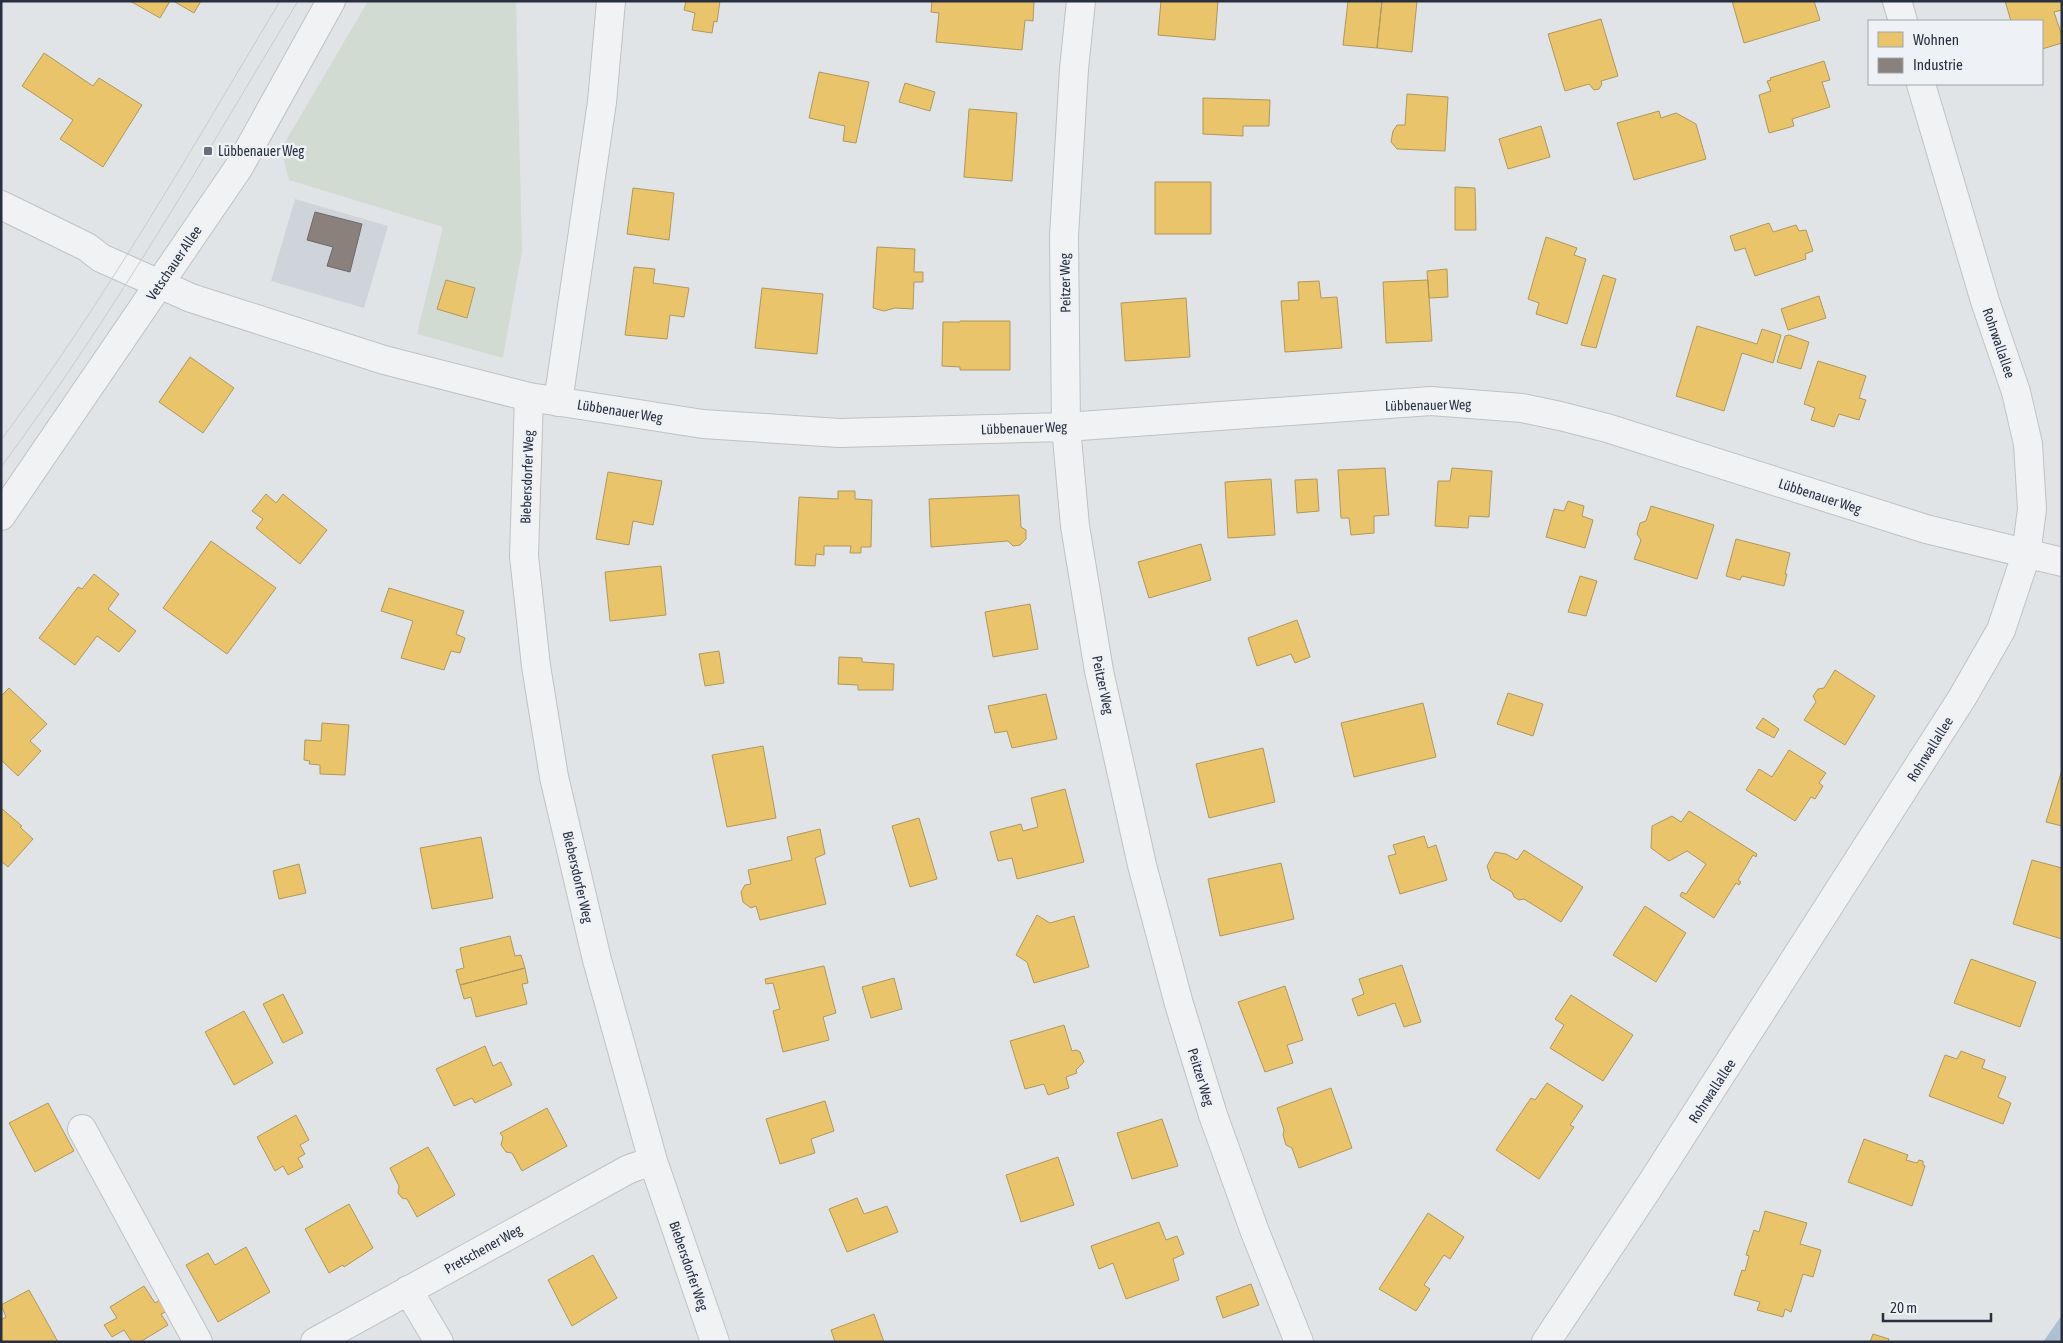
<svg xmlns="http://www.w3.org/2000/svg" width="2063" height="1343" font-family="'Asap Condensed',sans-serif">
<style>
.built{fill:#cfd3da}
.green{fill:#d1dbd2}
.water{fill:#afc0d2}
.homes{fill:#e9c46a;stroke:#af985d}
.industry{fill:#8a817c;stroke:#6d696a}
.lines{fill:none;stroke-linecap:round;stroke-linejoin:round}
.minor-casing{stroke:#bfc2c5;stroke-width:30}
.minor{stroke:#f1f2f3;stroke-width:28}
.tram{stroke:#cacbce;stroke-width:1}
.poi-dot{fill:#696f7a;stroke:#eef2f6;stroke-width:2}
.labels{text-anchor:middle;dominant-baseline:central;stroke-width:5;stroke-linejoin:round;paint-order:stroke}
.poi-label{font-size:14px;fill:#283040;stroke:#eef2f6;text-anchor:start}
.street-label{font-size:14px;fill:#283040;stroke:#eef2f6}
</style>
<rect width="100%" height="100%" fill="#e1e4e7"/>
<!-- built -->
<path class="built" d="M295,199L388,226L364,308L271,281Z"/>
<!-- green -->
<path class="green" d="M368,1H516L522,251L503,358L417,334L443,227L289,180L281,149Z"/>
<!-- water -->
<path class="water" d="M2062,1315V1342H2043Z"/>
<!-- homes -->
<path class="homes" d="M130,1H170L160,18Z
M173,1H201L194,13Z
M686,1H720L717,22L714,21L712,33L692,30L695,13L684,10Z
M932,1H1034L1033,21L1025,20L1022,50L936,42L939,13L931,12Z
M1161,1H1218L1215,40L1158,35Z
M1348,1H1382L1377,48L1343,45Z
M1382,1H1417L1412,52L1377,48Z
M1732,1H1814L1820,20L1744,43Z
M2005,1H2062V10L2054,12L2062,36V43L2042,49V21H2011Z
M1601,19L1618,76L1601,81L1602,84L1599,89L1594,90L1589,84L1565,91L1548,34Z
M44,53L93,86L99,78L142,105L103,167L60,139L73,120L22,86Z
M1824,61L1830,80L1822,82L1830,107L1792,119L1794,126L1769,133L1759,95L1771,91L1767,81L1771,80L1770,78Z
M819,72L869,82L856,143L843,141L845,126L809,118Z
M905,83L935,92L930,111L899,102Z
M1407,94L1448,97L1445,151L1397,149L1391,142L1393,131L1397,125H1405Z
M1203,98L1270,100L1269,126H1243V136L1203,134Z
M969,109L1017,113L1012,181L964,177Z
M1659,111L1661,118L1676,113L1696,124L1706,159L1634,180L1617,123Z
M1541,126L1550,157L1508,169L1499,139Z
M1155,182H1211V234H1155Z
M1455,187L1475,188L1476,230H1455Z
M633,188L674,193L669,240L627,234Z
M1769,223L1773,232L1796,225L1799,231L1806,230L1813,251L1805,254L1806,259L1755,276L1745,248L1735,251L1730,236Z
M1546,237L1577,248L1574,255L1586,259L1567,324L1536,314L1539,303L1528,299Z
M877,247L915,249L914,272H923V282H914L913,309L895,308L884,311L873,308Z
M634,267L655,269L653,283L689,288L684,317L670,315L667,339L625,335Z
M1447,269L1448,297L1429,298L1427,271Z
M1603,275L1616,279L1596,348L1581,345Z
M446,280L475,288L467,318L437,309Z
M1428,280L1432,341L1386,343L1383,282Z
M1319,281L1321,298L1337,297L1342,348L1285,352L1281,301L1299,300L1298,282Z
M762,288L823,294L817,354L755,348Z
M1819,296L1826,318L1788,330L1781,309Z
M1186,298L1190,357L1125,361L1121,303Z
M960,321H1010V370H960V367L942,366L943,322H960Z
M1697,326L1757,344L1762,329L1781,335L1773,363L1742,353L1724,411L1676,396Z
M1789,335L1809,342L1801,369L1777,362L1785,336Z
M190,357L234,388L203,433L159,402Z
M1818,361L1866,376L1859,398L1866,400L1859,420L1839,414L1834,427L1811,420L1815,408L1804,404Z
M1385,468L1389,515L1374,516V533L1351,535L1349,518H1341L1338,470Z
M1452,468L1492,471L1489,517L1469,516L1468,528L1435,526L1438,481H1450Z
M608,472L662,481L653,525L633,521L629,545L596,539Z
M1271,479L1275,535L1228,538L1225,482Z
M1317,479L1319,511L1297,513L1295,480Z
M838,491H855V499L872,500L871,547H861V553H850L851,546H824V555L816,554L815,566L795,565L799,497L838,499Z
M266,494L276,503L283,494L327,530L300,564L256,528L263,519L252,511Z
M1019,495L1021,527L1026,530V539L1020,545L1013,546L1008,541L931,547L929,499Z
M1568,501L1584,506L1582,516L1593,520L1585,548L1546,537L1554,509L1564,511Z
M1651,506L1714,525L1697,579L1634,559L1641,540L1637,534L1640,523L1646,521Z
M1736,539L1790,553L1785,574H1787L1784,586L1742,576L1740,580L1726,576Z
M211,541L276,588L227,654L163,608Z
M1201,544L1211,580L1149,598L1138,562Z
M661,566L666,615L610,621L605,572Z
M94,574L119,594L108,609L136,631L119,652L97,636L75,665L39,638L78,587L82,589Z
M1580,576L1597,581L1586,616L1568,612Z
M389,588L464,611L456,634L465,638L460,653L451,651L444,670L401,658L413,621L381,611Z
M1030,604L1038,649L993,657L985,612Z
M1297,620L1310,657L1295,663L1291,654L1257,666L1248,638Z
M719,651L724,683L705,686L699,654Z
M839,657L862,658V662L894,664L893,690H858V685L838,684Z
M1835,670L1875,696L1845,745L1804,720L1816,702L1813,696L1818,689L1824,688Z
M9,688L47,724L30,741L41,751L18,776L1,760V696Z
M1508,693L1543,704L1533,736L1497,724Z
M1046,694L1057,739L1012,748L1007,731L995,733L988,706Z
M1423,703L1436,757L1354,777L1341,723Z
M1763,718L1779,729L1774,738L1756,728Z
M322,723L349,725L345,775L320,774V765L309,764L310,761L304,760L305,740L321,741Z
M763,746L776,818L727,827L712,755Z
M1263,748L1275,802L1209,818L1196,764Z
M1789,750L1826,773L1819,783L1823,786L1815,799L1811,797L1795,821L1746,790L1759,769L1772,777Z
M2062,770V826L2046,822Z
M1065,789L1084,862L1017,879L1012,858L998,861L990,832L1021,824L1023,831L1038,827L1031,798Z
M1,808L22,826L20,827L33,839L8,867L1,861Z
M1689,811L1757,854L1756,857L1753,855L1738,880L1741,882L1739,885L1736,883L1714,918L1680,896L1682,892L1686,894L1706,864L1687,851L1669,861L1651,848L1652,826L1672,816L1681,822Z
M919,818L937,879L910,887L892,826Z
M820,829L825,854L815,858L826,904L760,920L756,906L751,908L743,902L741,892L745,885L751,884L748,870L792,860L787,837Z
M1424,836L1428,848L1436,845L1447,880L1400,894L1388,856L1396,854L1393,845Z
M481,837L493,898L432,909L420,848Z
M1524,850L1583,887L1561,922L1524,899L1519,900L1514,897L1512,892L1491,879L1487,866L1495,852L1506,854L1517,860Z
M2032,860L2062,868V939L2013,924Z
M1281,863L1294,919L1220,936L1208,879Z
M299,864L306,893L279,899L273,871Z
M1645,906L1686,933L1656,982L1613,955Z
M1037,915L1050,923L1074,916L1089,967L1034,983L1027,962L1016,955Z
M510,936L515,956L521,955L525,968L460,985L456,970L464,968L460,948Z
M1971,959L2036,982L2020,1027L1954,1003Z
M1402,965L1421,1022L1404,1027L1395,1003L1358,1016L1352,999L1364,994L1359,979Z
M824,966L836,1013L823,1017L829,1040L783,1052L773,1011L780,1009L773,983L766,984L765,979Z
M525,968L528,983L522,984L527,1004L476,1017L471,997L464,999L460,985Z
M894,978L902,1009L871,1018L862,987Z
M1285,986L1303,1040L1287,1045L1293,1063L1265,1072L1238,1002Z
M283,994L303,1033L283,1043L263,1004Z
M1571,995L1633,1035L1603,1081L1550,1048L1564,1025L1555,1019Z
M244,1011L273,1063L234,1085L205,1032Z
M1064,1025L1072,1051L1076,1050L1080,1052L1084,1062L1076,1070L1077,1073L1066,1077L1069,1088L1048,1095L1044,1084L1025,1089L1010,1041Z
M485,1046L493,1066L501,1062L512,1085L475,1103L472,1098L454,1106L436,1069Z
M1961,1051L1985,1060L1982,1068L2006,1077L1998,1097L2011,1103L2003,1124L1929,1096L1945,1055L1957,1059Z
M1547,1083L1583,1106L1570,1125L1574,1127L1539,1179L1496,1150L1531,1098L1535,1100Z
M1331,1088L1352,1148L1299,1168L1292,1148L1286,1145L1283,1135L1284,1130L1277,1108Z
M825,1101L834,1131L811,1139L815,1153L780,1164L766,1119Z
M48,1103L74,1151L35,1172L9,1123Z
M547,1108L567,1146L522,1171L512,1153L506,1152L501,1145L503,1137L500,1133Z
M296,1115L309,1140L300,1145L305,1154L298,1158L303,1167L288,1175L283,1166L275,1171L257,1137Z
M1162,1119L1178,1166L1132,1179L1117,1133Z
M1864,1139L1908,1155L1906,1160L1917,1163L1919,1160L1923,1161V1165L1925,1166L1912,1206L1848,1182Z
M428,1147L455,1195L417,1217L407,1199L402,1198L398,1193L399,1186L390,1168Z
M1058,1157L1074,1205L1021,1222L1006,1175Z
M857,1198L864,1214L887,1206L898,1232L847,1252L829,1209Z
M349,1204L373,1248L344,1267L343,1265L329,1273L305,1229Z
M1765,1211L1807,1223L1800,1244L1821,1250L1813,1277L1803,1274L1791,1312L1785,1309L1783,1317L1757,1310L1760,1302L1734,1295L1742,1270L1745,1271L1749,1256L1746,1255L1754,1230L1759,1232Z
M1428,1213L1464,1237L1450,1259L1444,1255L1424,1285L1430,1289L1416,1311L1379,1289Z
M1159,1222L1166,1240L1177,1236L1184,1254L1173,1259L1179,1280L1126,1299L1113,1263L1099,1269L1091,1246Z
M246,1247L270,1292L218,1322L186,1265L208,1253L215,1265Z
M593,1255L617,1298L572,1326L548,1280Z
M1251,1284L1259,1305L1223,1318L1216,1297Z
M144,1286L155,1303L161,1299L168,1311L161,1314L168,1325L140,1342H132L124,1330L112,1337L104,1325L117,1318L110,1307Z
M29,1290L58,1342H1V1320L6,1317L1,1305Z
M874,1314L884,1342H835L831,1330Z
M1873,1334L1889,1339L1888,1342H1870Z"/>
<!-- industry -->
<path class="industry" d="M315,212L362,224L350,272L327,266L333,247L307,240Z"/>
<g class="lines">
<defs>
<path id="minor" d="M1081,1L1074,69L1064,236L1066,427L1075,526L1099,671L1142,865L1179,1004L1213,1115L1255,1232L1299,1342
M1897,1L1903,21
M1,205L87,247L101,258L191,298L384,360L529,397L703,424L839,433L1066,427L1431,401L1522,408L1560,416L1607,428L1926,529L2062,562
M529,397L524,556L536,666L554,777L597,960L653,1161L715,1342
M558,402L602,102L611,1
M1,516L239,167L331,1
M82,1129L198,1342
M408,1290L439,1342
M315,1342L629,1169L653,1161
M1546,1342L1649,1187L1962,698L2001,630L2026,555L2032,509L2028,444L2016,392L1985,301L1921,84"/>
</defs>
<!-- minor casing -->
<use href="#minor" class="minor-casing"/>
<!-- minor -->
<use href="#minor" class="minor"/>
<!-- tram -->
<path class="tram" d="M1,440C105,301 191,150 280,1
M1,467C111,319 203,159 298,1"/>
</g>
<!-- markers -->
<rect class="poi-dot" x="203" y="146" width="10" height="10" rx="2.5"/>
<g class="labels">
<!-- poi labels -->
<g class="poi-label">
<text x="218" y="151">Lübbenauer Weg</text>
</g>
<!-- street labels -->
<g class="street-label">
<text transform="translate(174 263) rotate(-56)">Vetschauer Allee</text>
<text transform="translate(1065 283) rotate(-91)">Peitzer Weg</text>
<text transform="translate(1999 343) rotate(71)">Rohrwallallee</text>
<text transform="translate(1428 405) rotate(-1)">Lübbenauer Weg</text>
<text transform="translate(620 411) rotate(9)">Lübbenauer Weg</text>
<text transform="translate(1024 428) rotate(-2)">Lübbenauer Weg</text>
<text transform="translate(527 477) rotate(-88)">Biebersdorfer Weg</text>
<text transform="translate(1820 496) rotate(18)">Lübbenauer Weg</text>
<text transform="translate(1103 685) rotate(78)">Peitzer Weg</text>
<text transform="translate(1930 749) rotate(-58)">Rohrwallallee</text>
<text transform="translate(578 877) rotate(77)">Biebersdorfer Weg</text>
<text transform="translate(1201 1077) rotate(73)">Peitzer Weg</text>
<text transform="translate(1712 1091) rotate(-57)">Rohrwallallee</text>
<text transform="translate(483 1249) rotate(-29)">Pretschener Weg</text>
<text transform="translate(689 1266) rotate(71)">Biebersdorfer Weg</text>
</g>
</g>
<!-- border -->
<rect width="2063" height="1343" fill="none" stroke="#283040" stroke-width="5"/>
<!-- legend -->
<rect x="1868" y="20" width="175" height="65" fill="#eef2f6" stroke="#9fa4ad"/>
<rect x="1878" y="32" width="25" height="15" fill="#e9c46a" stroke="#9fa4ad"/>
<text x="1913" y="45" font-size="15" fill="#283040">Wohnen</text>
<rect x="1878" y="58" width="25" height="15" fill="#8a817c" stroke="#9fa4ad"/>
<text x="1913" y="70" font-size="15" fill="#283040">Industrie</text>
<!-- scale -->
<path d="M1883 1313v8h108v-8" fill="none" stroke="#283040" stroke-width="2.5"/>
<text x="1890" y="1313" font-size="15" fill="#283040" stroke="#eef2f6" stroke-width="4" paint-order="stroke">20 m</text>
</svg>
